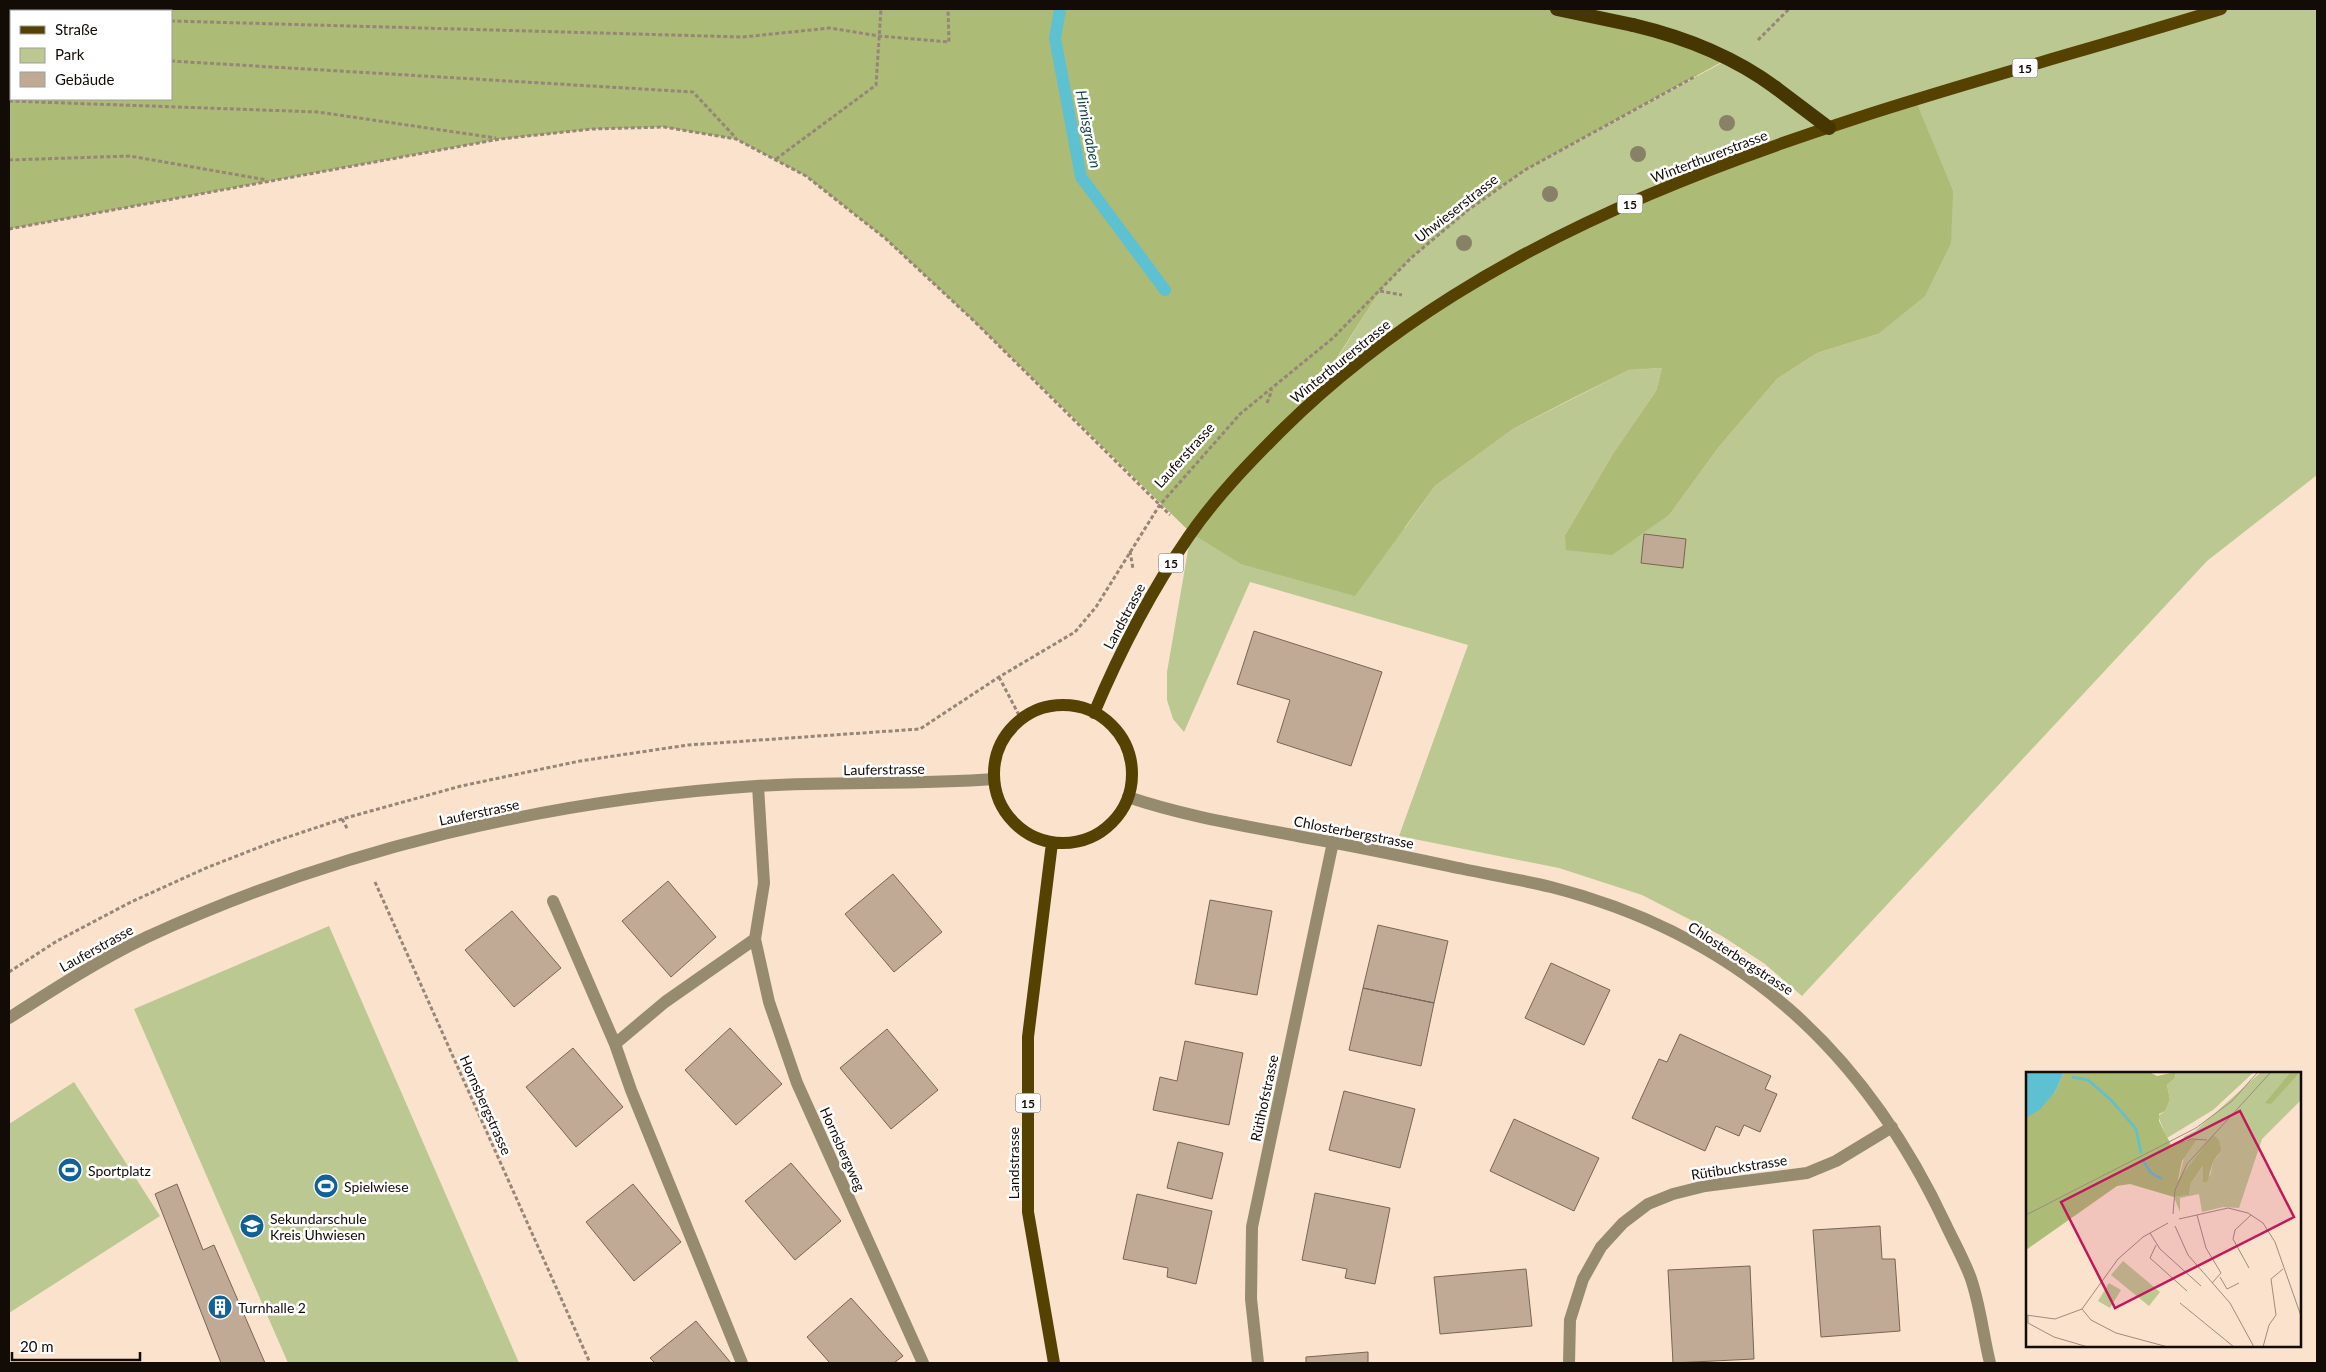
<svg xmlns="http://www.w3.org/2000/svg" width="2326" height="1372" font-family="Lato,sans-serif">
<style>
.green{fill:#bcc891}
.forest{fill:#acbb75;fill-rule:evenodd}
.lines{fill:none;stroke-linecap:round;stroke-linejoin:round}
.stream{stroke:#5ec1d1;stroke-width:12}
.building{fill:#c0aa96;stroke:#796552}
.path{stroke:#978677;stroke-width:3;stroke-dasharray:4 2.5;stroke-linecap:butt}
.minor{stroke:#978b6f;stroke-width:12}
.tertiary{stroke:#978b6f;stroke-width:12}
.primary{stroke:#554100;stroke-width:12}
.trunk{stroke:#463601;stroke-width:14}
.trunk-bridge{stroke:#463601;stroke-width:14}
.tree{fill:#898167}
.labels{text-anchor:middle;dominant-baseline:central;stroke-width:5;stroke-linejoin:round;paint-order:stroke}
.shield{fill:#fff;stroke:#5a5450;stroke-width:1}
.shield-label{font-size:12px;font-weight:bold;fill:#130b05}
.street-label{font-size:14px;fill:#130b05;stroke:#fff}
.poi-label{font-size:14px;fill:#130b05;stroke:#fff;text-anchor:start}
.water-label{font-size:15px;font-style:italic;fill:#18454c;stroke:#fff}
.inset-river{fill:none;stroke:#5ec1d1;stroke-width:2.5}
.inset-road{fill:none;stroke:#9e8c7d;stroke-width:1}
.view{fill:#c2185b;fill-opacity:0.15;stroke:#c2185b;stroke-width:2.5}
.inset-edge{fill:none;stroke:#130b05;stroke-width:2.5}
</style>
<rect width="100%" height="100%" fill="#fae2cd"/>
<!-- green -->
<path class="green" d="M1557,9H2317V475L2207,561L1802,996L1765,964L1722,936L1642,895L1559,868L1399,836L1468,645L1250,582L1184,732L1173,719L1167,700V672L1191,533L1405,528L1435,486L1513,429L1629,370L1662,368L1656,391L1614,452L1565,535L1670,514L1718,448L1777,379L1817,353L1878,334L1306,407L1380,291L1411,258L1468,210L1525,170L1727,60Z
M329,926L519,1363H288L134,1009Z
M74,1082L160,1216L9,1313V1124Z"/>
<!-- forest -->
<path class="forest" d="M9,9H1557L1619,22L1727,59L1525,170L1468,210L1411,258L1380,291L1307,404L1442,303L1676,184L1917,104L1953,191L1951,243L1925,296L1878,334L1817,353L1777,379L1718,448L1670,514L1612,555L1566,550L1565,535L1614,452L1656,391L1662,368L1629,370L1571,399L1513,429L1435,486L1355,596L1241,564L1191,533L974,321L886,239L806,176L736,139L663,127L592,129L500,139L9,229ZM11,11H171V99H11Z"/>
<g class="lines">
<!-- stream -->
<path class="stream" d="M1060,9L1055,38L1081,177L1165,290"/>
</g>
<!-- building -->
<path class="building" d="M1644,534L1686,539L1683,568L1641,563Z
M1254,631L1382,672L1351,766L1277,742L1290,700L1237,684Z
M893,874L942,932L894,972L845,914Z
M668,881L716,937L671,977L622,921Z
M1210,900L1272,911L1257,995L1195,984Z
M512,911L561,968L514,1007L465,950Z
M1378,925L1448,941L1434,1003L1363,988Z
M1551,963L1610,990L1584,1045L1525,1018Z
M1363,988L1434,1003L1421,1066L1349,1050Z
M730,1028L782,1084L736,1125L685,1070Z
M887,1029L938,1090L891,1129L840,1068Z
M1680,1034L1771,1076L1765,1089L1777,1094L1760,1132L1744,1125L1739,1136L1716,1126L1705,1151L1632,1118L1659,1059L1667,1062Z
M1185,1041L1243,1053L1229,1125L1153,1110L1160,1077L1177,1081Z
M573,1048L623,1107L576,1147L526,1087Z
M1344,1091L1415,1109L1400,1168L1329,1150Z
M1514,1119L1599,1158L1574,1211L1490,1171Z
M1178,1142L1223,1153L1212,1199L1167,1188Z
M791,1163L841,1221L795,1260L745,1201Z
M177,1184L203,1250L214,1245L265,1363H221L155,1194Z
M633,1184L681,1242L634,1281L586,1222Z
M1315,1193L1390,1208L1375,1284L1345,1278L1347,1269L1302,1260Z
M1137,1194L1212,1211L1196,1284L1167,1277L1168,1268L1123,1259Z
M1880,1226L1882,1259H1895L1900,1331L1821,1337L1813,1230Z
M1750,1266L1754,1359L1673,1363L1668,1270Z
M1526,1269L1532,1326L1440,1334L1434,1277Z
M851,1298L903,1356L894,1363H830L807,1337Z
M696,1321L731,1363H655L650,1358Z
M1368,1352V1363H1306V1357Z"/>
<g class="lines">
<!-- path -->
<path class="path" d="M9,16H11
M171,21L743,37L830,28L879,36L949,42L948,9
M1758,40L1789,9
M9,57H11
M171,61L693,92L736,138
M9,101L318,112L496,138
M776,159L876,85L881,9
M9,160L130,156L267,180
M9,229L500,139L592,129L664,127L736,139L806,176L886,239L974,321L1170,515
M1380,291L1402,295
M1267,403L1272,390
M1130,551L1133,569
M999,677L1021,719
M342,819L348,830
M375,882L590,1363
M9,972L57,941L131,902L206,868L270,843L342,819L461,786L580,761L688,745L920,729L999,677L1075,632L1096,607L1159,506L1240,414L1333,338L1411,258L1468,210L1525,170L1696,76"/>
<!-- minor -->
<path class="minor" d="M758,786L764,883L755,939L769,1002L797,1083L923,1363
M1128,797C1187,817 1247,826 1308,838C1360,847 1411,858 1463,869C1492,875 1522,880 1551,887C1739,935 1864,1050 1946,1225C1954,1242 1963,1258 1970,1276C1980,1303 1983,1335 1990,1363
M553,901L615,1044
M742,1363L631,1090L615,1044L665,1002L755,939
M1258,1363L1251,1299L1252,1227L1333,842
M1569,1363L1570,1320L1583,1279L1601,1247L1623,1223L1648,1204L1673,1194L1705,1186L1807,1173L1836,1161L1892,1127"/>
<!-- tertiary -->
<path class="tertiary" d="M9,1018C54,989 99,960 147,937C338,849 547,800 756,786C835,781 915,785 994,779"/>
<!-- primary -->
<path class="primary" d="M994 774a69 69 0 1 1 138 0a69 69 0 1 1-138 0Z
M1094,713C1120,651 1151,591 1189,536C1216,497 1248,464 1281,431C1530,184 1897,109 2221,9
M1052,843L1028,1037V1212L1054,1363"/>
<!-- trunk -->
<path class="trunk" d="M1557,9L1633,25
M1776,88L1829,128"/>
<!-- trunk-bridge -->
<path class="trunk-bridge" d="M1633,25C1684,37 1733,56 1776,88"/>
</g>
<!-- trees -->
<g class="tree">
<circle cx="1727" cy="123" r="8"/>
<circle cx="1638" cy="154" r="8"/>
<circle cx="1550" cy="194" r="8"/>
<circle cx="1464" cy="243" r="8"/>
</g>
<!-- icons -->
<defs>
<symbol id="stadium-disc" viewBox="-11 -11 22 22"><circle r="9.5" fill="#126194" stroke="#fff"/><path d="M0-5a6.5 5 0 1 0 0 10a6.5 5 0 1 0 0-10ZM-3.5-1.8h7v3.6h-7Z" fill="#fff"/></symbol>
<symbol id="school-disc" viewBox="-11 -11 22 22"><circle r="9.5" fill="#126194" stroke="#fff"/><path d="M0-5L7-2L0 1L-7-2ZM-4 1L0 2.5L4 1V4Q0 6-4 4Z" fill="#fff"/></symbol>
<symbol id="building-disc" viewBox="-11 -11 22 22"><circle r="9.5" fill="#126194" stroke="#fff"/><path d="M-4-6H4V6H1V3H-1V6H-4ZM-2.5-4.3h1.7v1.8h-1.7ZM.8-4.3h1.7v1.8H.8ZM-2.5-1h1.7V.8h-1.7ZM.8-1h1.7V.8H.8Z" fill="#fff"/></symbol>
</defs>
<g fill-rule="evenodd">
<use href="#stadium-disc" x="56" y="1156" width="28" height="28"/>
<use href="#stadium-disc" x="312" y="1172" width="28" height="28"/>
<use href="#school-disc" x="238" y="1212" width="28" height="28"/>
<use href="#building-disc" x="206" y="1293" width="28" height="28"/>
</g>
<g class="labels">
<!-- shield labels -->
<g class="shield">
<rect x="2012.5" y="58.5" width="25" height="19" rx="4"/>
<rect x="1617.5" y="194.5" width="25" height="19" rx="4"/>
<rect x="1158.5" y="553.5" width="25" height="19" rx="4"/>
<rect x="1015.5" y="1093.5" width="25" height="19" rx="4"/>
</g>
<g class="shield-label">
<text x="2025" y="68">15</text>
<text x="1630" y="204">15</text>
<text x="1171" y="563">15</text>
<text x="1028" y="1103">15</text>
</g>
<!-- street labels -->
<g class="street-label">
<text transform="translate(1709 156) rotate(-21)">Winterthurerstrasse</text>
<text transform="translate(1456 208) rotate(-38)">Uhwieserstrasse</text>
<text transform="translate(1340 361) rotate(-39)">Winterthurerstrasse</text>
<text transform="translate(1184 455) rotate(-48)">Lauferstrasse</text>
<text transform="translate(1124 616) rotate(-62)">Landstrasse</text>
<text transform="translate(884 769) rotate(-1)">Lauferstrasse</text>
<text transform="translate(479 812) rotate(-12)">Lauferstrasse</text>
<text transform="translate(1354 832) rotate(11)">Chlosterbergstrasse</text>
<text transform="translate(96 948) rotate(-29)">Lauferstrasse</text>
<text transform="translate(1741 958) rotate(33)">Chlosterbergstrasse</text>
<text transform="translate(1264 1098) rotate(-78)">Rütihofstrasse</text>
<text transform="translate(486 1105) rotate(66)">Hornsbergstrasse</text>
<text transform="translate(843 1149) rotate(66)">Hornsbergweg</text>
<text transform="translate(1013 1163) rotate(-90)">Landstrasse</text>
<text transform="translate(1739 1167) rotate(-9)">Rütibuckstrasse</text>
</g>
<!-- poi labels -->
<g class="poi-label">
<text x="88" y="1170">Sportplatz</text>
<text x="344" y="1186">Spielwiese</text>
<text x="270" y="1218">Sekundarschule<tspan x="270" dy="16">Kreis Uhwiesen</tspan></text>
<text x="238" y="1307">Turnhalle 2</text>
</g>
<!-- water labels -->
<g class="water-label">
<text transform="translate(1089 129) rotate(79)">Hirnisgraben</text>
</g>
</g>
<!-- overview -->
<g transform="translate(2026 1072)">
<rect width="275" height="275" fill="#fae2cd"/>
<path d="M150,0H228L187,38L141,66L132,44L139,39L144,28L141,13L149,6ZM235,0H275V28L236,67L213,136L197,135L176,140L173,122L154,126V140L148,125L163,123L165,111L178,93L184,104L187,90L193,82L152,110L162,68L157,65L169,59ZM97,189L134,220L123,234L85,203ZM83,211L95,218L84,236L72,229Z" fill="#bcc891"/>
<path d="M38,0H123L131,4L150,0L149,6L141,13L144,28L139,39L133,42V49L145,73L171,67L156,89L152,108L187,63L193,68L195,78L187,90L181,110H177V94L165,111L163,123L148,125L104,112L91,114L0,178V46L29,20ZM265,0H274L245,32L239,31Z" fill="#acbb75"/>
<path d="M0,0H38L29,20L13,38L0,46Z" fill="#5ec1d1"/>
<path class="inset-river" d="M46,5L62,8L85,28L110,57L115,81M116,87L125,101L136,107"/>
<path class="inset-road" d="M147,73L166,67L181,68M147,142L149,118L161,92L245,0M0,143L170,56L206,29L232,0M171,143L180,176L195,201L186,211M153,147L202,136L222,141L237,151L249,170L275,244M149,154L162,183L204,231L228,275M124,161L134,177L175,214M130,173L124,186L161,219M223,196L207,167L209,158L225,143M194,205L201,217L213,211M154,231L208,275M56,237L65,248L90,261L142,275M0,243L29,247L56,237L92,187L117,165L142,151M2,244V251L28,265L62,275M237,275L243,253L250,243L245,207L257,197"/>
<path class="view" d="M214,39L268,145L89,236L35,130Z"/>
<rect width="275" height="275" class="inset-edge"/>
</g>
<!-- border -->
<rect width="2326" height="1372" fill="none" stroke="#130b05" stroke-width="20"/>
<!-- legend -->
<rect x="10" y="10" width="162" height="90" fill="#ffffff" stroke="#a19d9b"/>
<rect x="20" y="26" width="25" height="8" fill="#554100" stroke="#a19d9b"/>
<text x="55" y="35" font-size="15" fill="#130b05">Straße</text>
<rect x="20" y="48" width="25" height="15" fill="#bcc891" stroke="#a19d9b"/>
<text x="55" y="60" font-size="15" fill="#130b05">Park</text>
<rect x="20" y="72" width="25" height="15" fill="#c0aa96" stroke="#a19d9b"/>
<text x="55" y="85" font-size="15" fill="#130b05">Gebäude</text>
<!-- scale -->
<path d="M12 1352v8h128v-8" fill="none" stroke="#130b05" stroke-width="2.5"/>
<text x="20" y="1352" font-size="15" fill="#130b05" stroke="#ffffff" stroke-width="4" paint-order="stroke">20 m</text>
</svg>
